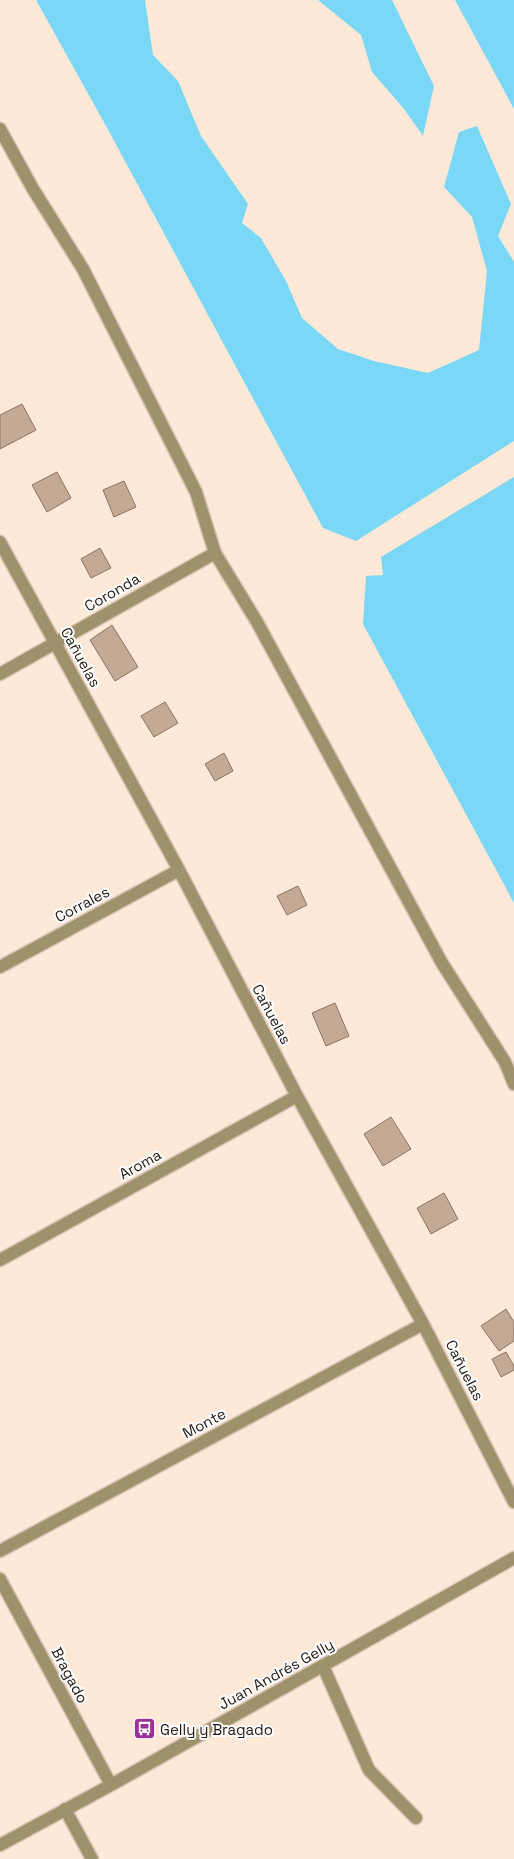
<svg xmlns="http://www.w3.org/2000/svg" width="514" height="1859" font-family="'Space Grotesk',sans-serif">
<style>
.water{fill:#7ad7f5}
.building{fill:#c4aa95;stroke:#8b7360}
.lines{fill:none;stroke-linecap:round;stroke-linejoin:round}
.lane-casing{stroke:#d7c3b4;stroke-width:15}
.street-casing{stroke:#d7c3b4;stroke-width:15}
.lane{stroke:#9e916b;stroke-width:12}
.street{stroke:#9e916b;stroke-width:12}
.labels{text-anchor:middle;dominant-baseline:central;stroke-width:4;stroke-linejoin:round;paint-order:stroke}
.street-label{font-size:15px;fill:#231a12;stroke:#fff}
.poi-label{font-size:15px;fill:#231a12;stroke:#fff;text-anchor:start}
</style>
<rect width="100%" height="100%" fill="#fee8d7"/>
<!-- water -->
<path class="water" d="M36,0H145L153,55L178,81L201,136L248,204L242,223L261,238L286,281L302,318L338,349L374,361L428,373L479,350L487,271L472,217L444,187L459,132L477,126L511,204L498,236L514,262V441L356,541L323,528L106,126Z
M318,0H392L434,86L423,136L404,109L372,72L361,35Z
M455,0H514V109Z
M514,477V903L363,624L366,576L383,575L381,557Z"/>
<!-- building -->
<path class="building" d="M22,404L36,430L0,449V415Z
M57,472L71,498L47,512L32,485Z
M124,481L136,507L114,517L103,490Z
M100,548L111,568L91,578L81,559Z
M112,625L138,667L115,681L90,640Z
M165,702L178,723L154,737L141,716Z
M224,753L233,771L215,781L205,764Z
M298,886L307,905L287,915L277,896Z
M335,1003L349,1036L326,1046L312,1013Z
M391,1117L411,1149L383,1166L364,1134Z
M444,1193L458,1219L431,1234L417,1208Z
M506,1309L514,1322V1341L499,1351L481,1326Z
M506,1352L514,1366V1370L501,1377L492,1359Z"/>
<g class="lines">
<defs>
<path id="lane" d="M323,1666L369,1770L416,1818"/>
<path id="street" d="M0,129L33,189L83,269L196,492L215,553L257,622L442,963L505,1062L514,1084
M0,542L179,870L297,1096L423,1324L514,1502
M0,674L215,553
M0,967L179,870
M0,1260L297,1096
M0,1551L423,1324
M0,1579L111,1785
M65,1809L92,1859
M0,1845L111,1785L514,1558"/>
</defs>
<!-- lane casing -->
<use href="#lane" class="lane-casing"/>
<!-- street casing -->
<use href="#street" class="street-casing"/>
<!-- lane -->
<use href="#lane" class="lane"/>
<!-- street -->
<use href="#street" class="street"/>
</g>
<!-- icons -->
<defs>
<symbol id="bus-square" viewBox="-11 -11 22 22"><rect x="-9" y="-9" width="18" height="18" rx="4" fill="#983296" stroke="#fff"/><path d="M-5-6H5V4H4V6H2V4H-2V6H-4V4H-5ZM-3.5-4V0h7V-4ZM-3.5 1.2v1.5H-2V1.2ZM2 1.2v1.5H3.5V1.2Z" fill="#fff"/></symbol>
</defs>
<g fill-rule="evenodd">
<use href="#bus-square" x="132" y="1716" width="25" height="25"/>
</g>
<g class="labels">
<!-- street labels -->
<g class="street-label">
<text transform="translate(112 592) rotate(-30)">Coronda</text>
<text transform="translate(81 657) rotate(61)">Cañuelas</text>
<text transform="translate(82 904) rotate(-28)">Corrales</text>
<text transform="translate(272 1014) rotate(62)">Cañuelas</text>
<text transform="translate(140 1164) rotate(-29)">Aroma</text>
<text transform="translate(465 1370) rotate(63)">Cañuelas</text>
<text transform="translate(204 1423) rotate(-28)">Monte</text>
<text transform="translate(276 1674) rotate(-29)">Juan Andrés Gelly</text>
<text transform="translate(70 1675) rotate(62)">Bragado</text>
</g>
<!-- poi labels -->
<g class="poi-label">
<text x="160" y="1729">Gelly y Bragado</text>
</g>
</g>
</svg>
